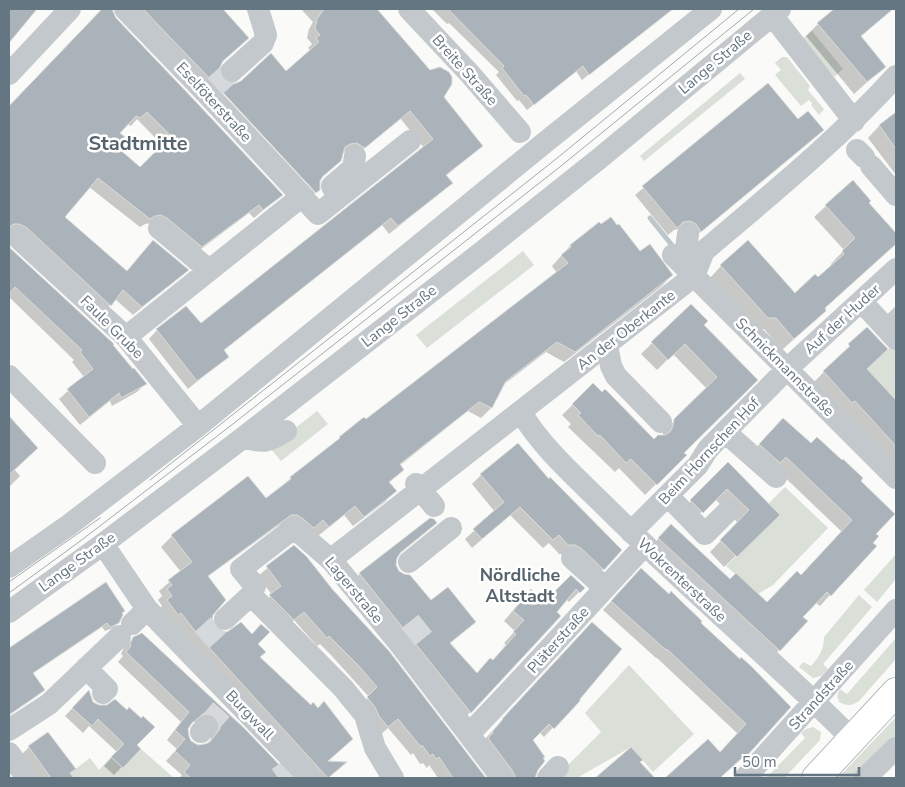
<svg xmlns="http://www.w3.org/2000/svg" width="905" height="787" font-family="'Nunito Sans',sans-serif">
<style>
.green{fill:#dadfd7}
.shadow{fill:#0003;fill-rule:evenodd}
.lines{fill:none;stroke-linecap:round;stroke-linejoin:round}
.stream{stroke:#bbc7cb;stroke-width:5}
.building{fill:#aab3b9;stroke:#dcdcda;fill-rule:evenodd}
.minor-tunnel{stroke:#d5d9db;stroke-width:22;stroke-dasharray:22 11;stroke-linecap:butt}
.major-casing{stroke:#b5babe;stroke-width:30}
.minor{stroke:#c3c8cc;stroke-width:22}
.major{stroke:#fff;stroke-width:28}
.tram{stroke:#a2aab0;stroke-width:1}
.labels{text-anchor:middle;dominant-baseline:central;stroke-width:5;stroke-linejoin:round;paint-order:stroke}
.street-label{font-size:15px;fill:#657683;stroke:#fff}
.quarter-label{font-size:18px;font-weight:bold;fill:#57646e;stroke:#fff}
.district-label{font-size:20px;font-weight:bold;fill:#57646e;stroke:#fff}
</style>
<rect width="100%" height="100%" fill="#fafaf8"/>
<!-- green -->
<path class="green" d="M812,31L843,69L834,77L802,39Z
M782,57H787L810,86L808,90L824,109L819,115L811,105L812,103L809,100L801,106L775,75L781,70L775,63Z
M740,73L745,79L644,161L640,156Z
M523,251L534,265L427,348L416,335Z
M896,342V400L883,386L859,368L885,348L887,350Z
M317,411L328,424L281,461L270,448Z
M785,487L828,528L773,585L758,594L726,566L779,515L768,504Z
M896,554V579L877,602L864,590Z
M859,595L872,607L823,664L828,669L821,676L813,678L799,667L803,662L811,666C819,657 824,650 824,637Z
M896,638V659L859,701C851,706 847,706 839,702L837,696L840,689L847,694Z
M629,665L694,734L653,772L631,747L577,778H561L558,775L601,732L585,713Z
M896,717V736L854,778H838Z
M813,727L821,732L820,740L784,778H766L805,738L801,733L806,729Z
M141,749L174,778H74L70,773L90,758L99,770L111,757L123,768Z"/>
<!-- shadow -->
<path class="shadow" d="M9,9H35L9,40Z
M103,9H111V13L281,195L254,218L249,213L193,255L152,223L145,224L140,227L89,187L63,217L126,272L153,242L187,270L133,315L115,299L102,313L9,232V108ZM137,119L163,146L140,169L115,147L119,133L127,124L131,126Z
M126,9H222L248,38L221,63L218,75L222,81L228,85H236L286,73L311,51L308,48L312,44L307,38L309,29L313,22L301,9H376L429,71L442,97L481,145L446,176L443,191L389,234L382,225L223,351L227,357L188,389L149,339L157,330L201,325L424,148L400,118L355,156L348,151L342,152L331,170L320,179L225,92H221L315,193L310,198Z
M432,9H669L661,18L582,80L576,71L527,110L519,100L517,101L496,75L499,72L449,23L447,24Z
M838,9H893L860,37L885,66L854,94L806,36L818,24Z
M768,85L814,138L692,239L682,228L674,230L668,235L635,195Z
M896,113V175L868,138L879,126Z
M868,203L896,235V243L824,309L825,311L813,322L782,350L764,329H756L710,278L721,266L795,295L818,279L832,266L831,264L844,250L814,217L826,206Z
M599,224L672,275L662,286L564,362L546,352L503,385L491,408L481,418L468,411L399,466L402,470L389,483L395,491L385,502L353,526L344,515L318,536L279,525L207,577L211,622L214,628L220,633L257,644L259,657L311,707L352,739L327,762L345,763L335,772L328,778H309L157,611L162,606L158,600L162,596L159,591L181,572L161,547L172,536L248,477L265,500L291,478L330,448L340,438L364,419L366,421L557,273L552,266L570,246Z
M9,249L112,344L145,384L137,392L112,406L110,401L80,425L59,399L84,377L72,362L74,360L9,297Z
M691,305L702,325L756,380L683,453L685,455L645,495L619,468L615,472L568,427L571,424L562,415L593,385L654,441L663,436V432L707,389L673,354L657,370L641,354Z
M896,306V339L880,321Z
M867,328L866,369L896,406V469L813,383Z
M9,418L37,448L14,469L20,476L9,487Z
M772,430L811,445L859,481L875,534L830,595L820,606L815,602L802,617L779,650L769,661L648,550L660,537L767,604L800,577L842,532L775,468L749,456Z
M728,464L766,527L724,567L710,552L738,523L715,499L690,523L680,512Z
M481,475L549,481L603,569L594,578L566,554H559L549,543L543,548L510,515L472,548L465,539L495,512L472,484Z
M431,520L425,533L397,556L395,565L398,571L431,602L474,622L449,644L476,674L492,661L506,645L504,643L515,631L504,621L521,601L542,600L552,596L571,577L583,588L569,602L566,599L555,612L560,616L460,723L349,584L360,574Z
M293,547L388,652L484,778H438L429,765L427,768L423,763L420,764L413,753L411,755L388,728L379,736L359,707L369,697L330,654L320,644L317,646L294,620L285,629L261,605L272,595L258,576Z
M632,579L699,623L790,707L744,757L719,778H667L708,740L720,753L738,734L657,658H656L603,610Z
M105,584L118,623L113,628L105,631L102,627L32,674L43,690L36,697L9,715V650Z
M583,633L579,700L544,737L539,732L531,740L534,778H501L483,741Z
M133,638L243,729L290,778H179L182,775L166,761L177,749L167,740L181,722L118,662L123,656L121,654L124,647ZM193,722H201L211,732V739L205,746H197L190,742L187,735L188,726Z
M81,699L99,707L139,749L114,775L104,766L117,752L89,726L83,733L65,716Z
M47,733L69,773L73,778H31L17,759L29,747Z
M631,748L638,762L653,778H597Z"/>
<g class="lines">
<!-- stream -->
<path class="stream" d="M650,218L675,249"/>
</g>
<!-- building -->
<path class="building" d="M9,9H37L9,43Z
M102,9H112L116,18L197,103L283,195L263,210L259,205L202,247L167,218L161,215L155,216L150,219L98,178L65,217L127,271L153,240L189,270L142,307L123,290L111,306L26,227L19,224H14L9,227V106ZM147,112L171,136L140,167L117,147L125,137L120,133L136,116L140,118Z
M143,9H223L249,38L223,61L220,67L219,73L222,79L228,83L234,84L241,81L271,53L286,71L319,42L316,38L320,35L315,29L317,19L324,9H377L430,70L440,67L449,72L452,77V84L444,97L483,146L446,175L453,183L398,226L391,218L224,350L229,357L197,381L156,329L186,306L201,323L433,139L410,111L365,148L357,143L350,144L345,147L341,161L323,176L320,181V190L316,193L216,85Z
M448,9H673L589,75L583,66L534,105L526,95L524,96L502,68L504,66Z
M834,9H893L861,36L886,67L867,82L817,23Z
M768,83L798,119L808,111L824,130L701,232L696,224L690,221L683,222L677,228L642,186Z
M896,112V149L879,125Z
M853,180L871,201L869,203L896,233V244L825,308L826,311L794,339L776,318H768L720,265L748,240L795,293L815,274L818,277L844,254L842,251L855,238L825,205Z
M611,217L617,225L619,224L640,251L650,244L673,275L575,352L557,342L506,381L492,408L479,402L400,464L404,470L389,482L397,491L364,517L355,506L329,527L323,520L314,528L302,518L297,515H291L208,576L226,600L213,615L212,621L215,628L221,631L227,632L241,622L252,634L261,624L270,632L258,644L266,652L260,657L311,705L313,702L318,708L324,701L353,739L328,761L347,762L328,778L203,641L181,613L178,615L167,600L172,596L167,589L172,585L168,580L192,562L171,535L248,476L266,498L291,479L290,477L340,438L339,437L364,417L366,419L568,263L561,255L571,247L570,245L599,222L601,224Z
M9,247L114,344L113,345L133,369L134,368L147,384L121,398L119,393L89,417L67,389L93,369L80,352L82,350L15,287L9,294Z
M691,304L708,321L704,325L758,380L684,453L687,455L657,485L631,459L626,463L600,435L598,436L578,415L581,413L572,404L593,383L602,392L605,389L654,439L658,435H665L670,432L673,426L674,419L717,377L685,344L668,360L651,342Z
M867,327L888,349L867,369L896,400V446L855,401L852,403L823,371L850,346L848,344Z
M9,416L38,448L9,475Z
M783,418L811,443L817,437L842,460L843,459L863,478L861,481L895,514L876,534L879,536L873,543L877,546L831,596L827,592L803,617L808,621L780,651L658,538L671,524L730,579L736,573L767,602L797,571L801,575L852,520L786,457L780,463L759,444Z
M518,443L549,479L550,477L622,550L604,570L581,548L575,545H568L559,535L553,540L520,507L482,539L473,529L504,502L480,474Z
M728,462L780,515L737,557L720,540L749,510L727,489L703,513L690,500Z
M430,518L434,519L437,523L401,552L397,558L396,565L399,571L404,574L410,575L431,600L448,587L476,622L450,643L477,673L490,658L493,660L516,634L513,632L524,620L513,611L531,589L542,599L549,592L552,594L571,575L585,588L580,593L576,589L557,612L561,616L471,713L359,573Z
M294,545L307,557L333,590L389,651L486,778H453L439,757L436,759L433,754L430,756L422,745L421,747L398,719L388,727L379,716L375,707L367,697L377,687L359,666L329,636L327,638L304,612L294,620L269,595L281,586L266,566Z
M641,568L669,594L671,591L679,599L702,621L701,623L740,659L741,657L751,666L791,707L745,758L744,756L720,778H665L708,739L720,752L746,724L667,649L666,650L611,601Z
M106,582L125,611L122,613L123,615L119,623L111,627L107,623L33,673L45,690L9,715V648Z
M592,622L622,649L580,699V701L554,729L549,724L533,740L545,757L543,758L545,761L538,770L535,778H516L512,770L488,738L493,733L492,732L503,719H502Z
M142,633L244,728L292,778H191L184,772L190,765L175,751L185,739L175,730L189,712L126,652L131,646L130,645L133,637ZM203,714L210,713L216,716L219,722L220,729L210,742L205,744L198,745L191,741L189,736L188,729L192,723Z
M89,690L93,702L99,705H107L115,699L127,710L129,707L141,718L143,716L155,727L137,745L141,749L123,768L111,757L124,744L98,719L92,726L72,708Z
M48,732L76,769L70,773L74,778H51L28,746Z
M631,747L643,760L640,762L655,778H595Z"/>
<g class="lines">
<!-- minor-tunnel -->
<path class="minor-tunnel" d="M214,87L232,71
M408,637L433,617
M202,640L225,619
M207,726L222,709
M278,778L291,769"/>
<defs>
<path id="major" d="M816,778L896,692"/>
</defs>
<!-- major casing -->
<use href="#major" class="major-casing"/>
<!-- minor -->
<path class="minor" d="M125,9L207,94L318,214L410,141
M409,9L470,74L520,132
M772,15L854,121
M232,71L263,43L266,35L258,9
M9,74L70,9
M857,150L864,157
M871,166L896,195
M333,188L332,186L353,168L355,156
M159,228L209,270
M688,234L686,249L694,275
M17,237L126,337L198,426
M673,255L896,478
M861,301L896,339
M126,337L301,197
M607,345L611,366L616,376L661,422
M9,376L95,463
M521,412C540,446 578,479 607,508C686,587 773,659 852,739
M725,432L776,477
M244,437C263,444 270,441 286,431
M416,484L434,506
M668,496L705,534L729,510
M631,532L698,465L708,449L787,369L896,269
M103,544L147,609L310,778
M572,558L605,588
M332,561L338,554L694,276L704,251C770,195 838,140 896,76
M409,562L451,528
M9,567L69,525L198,426L543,144L711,9
M251,595L343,688L365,715L375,748L393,778
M9,612L103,544L244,437L487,248L600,158L780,9
M225,619L251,595L255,586L241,569L294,528L332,561L399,643L502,778
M132,624L147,609
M86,668L107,689L103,693
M9,730L49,704L120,636
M201,732L207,726
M469,734C529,672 586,608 645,545
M9,753L27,778
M548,778L558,767
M745,778L896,610
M865,778L896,748"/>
<!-- major -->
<use href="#major" class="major"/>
<!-- tram -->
<path class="tram" d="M150,480L556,159L739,9
M9,582L100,518
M9,593L79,542L229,427L561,166L754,9"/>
</g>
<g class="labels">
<!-- street labels -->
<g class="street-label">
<text transform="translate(715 62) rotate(-40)">Lange Straße</text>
<text transform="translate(465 70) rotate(48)">Breite Straße</text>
<text transform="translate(214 102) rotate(47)">Eselföterstraße</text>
<text transform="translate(399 316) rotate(-38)">Lange Straße</text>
<text transform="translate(842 319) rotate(-42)">Auf der Huder</text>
<text transform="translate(112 327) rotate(45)">Faule Grube</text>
<text transform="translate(626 330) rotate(-38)">An der Oberkante</text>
<text transform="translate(785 367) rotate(45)">Schnickmannstraße</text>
<text transform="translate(709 451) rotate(-47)">Beim Hornschen Hof</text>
<text transform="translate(77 562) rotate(-36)">Lange Straße</text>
<text transform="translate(682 580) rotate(43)">Wokrenterstraße</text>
<text transform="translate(354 590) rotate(50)">Lagerstraße</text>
<text transform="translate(558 640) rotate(-48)">Pläterstraße</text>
<text transform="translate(821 695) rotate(-48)">Strandstraße</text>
<text transform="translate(250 715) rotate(46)">Burgwall</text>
</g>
<!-- quarter labels -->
<g class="quarter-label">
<text x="520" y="575">Nördliche<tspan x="520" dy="21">Altstadt</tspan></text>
</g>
<!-- district labels -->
<g class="district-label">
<text x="138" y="143">Stadtmitte</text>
</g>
</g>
<!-- border -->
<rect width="905" height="787" fill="none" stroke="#657683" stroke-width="20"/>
<!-- scale -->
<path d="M735 767v8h124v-8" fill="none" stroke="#657683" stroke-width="2.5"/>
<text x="742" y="767" font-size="15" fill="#657683" stroke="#ffffff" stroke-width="4" paint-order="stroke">50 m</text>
</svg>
